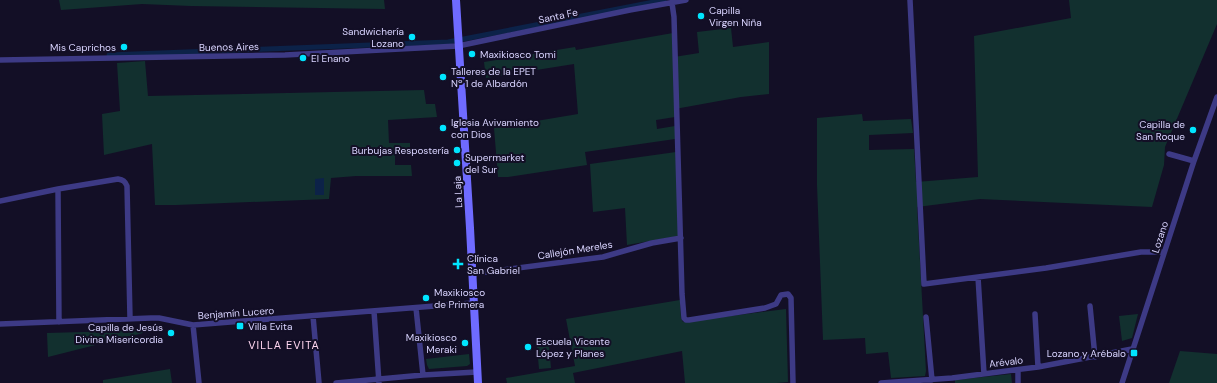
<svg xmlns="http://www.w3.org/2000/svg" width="1217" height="383" font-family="'DM Sans',sans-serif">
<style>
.green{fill:#12302f}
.water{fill:#0c2248}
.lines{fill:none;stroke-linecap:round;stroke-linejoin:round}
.canal{stroke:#0c2248;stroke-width:5}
.street{stroke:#3d3a85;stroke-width:5.5}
.secondary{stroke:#6f6bff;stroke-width:8}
.poi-dot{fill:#00e5ff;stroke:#130f26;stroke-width:1.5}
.labels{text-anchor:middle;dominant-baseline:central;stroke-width:4;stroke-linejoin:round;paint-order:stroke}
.poi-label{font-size:10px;fill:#d9d4ff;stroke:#130f26;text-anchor:start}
.street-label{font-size:10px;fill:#d9d4ff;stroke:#130f26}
.neighbourhood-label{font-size:11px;letter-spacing:1px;fill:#ffd6f0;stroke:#130f26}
</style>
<rect width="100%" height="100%" fill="#130f26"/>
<!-- green -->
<path class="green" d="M59,0H384L385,9L191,6L142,4L61,10Z
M1069,0H1217V24L1165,147L1164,165L1152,207L980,199L917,207L926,371L925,376L891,378L888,352L866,354L865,338L823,340L817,185V118L862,114L863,121L911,119L913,133L869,135V150L914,149L916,182L978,177L974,36L1071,18Z
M731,28L733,47L769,42V94L741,97L675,109V117L656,120L657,129L675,126V139L585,152L587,165L508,177H498L494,128L578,114L574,64L486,78L484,62L575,47L576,50L673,33L674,57L699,53L697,32Z
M145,61L148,96L424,90L426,104H435L437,117L388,120L389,143H410V154H395V165H411L412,176H356L331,178L329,199L176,205H155L152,144L104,155L102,114L120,111L117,63Z
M676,152L679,236L627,245L625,208L593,212L590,164Z
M680,300L681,318L683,322L786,309L788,382L777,383H685L682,351L573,373L575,383H507L506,378L575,366L566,319Z
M1138,314L1132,338L1122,341L1119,316Z
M155,330L48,357L47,333Z
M549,346L551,368L539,369L537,347Z
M1180,351L1217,354V383H1169Z
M469,354L470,364L467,366L429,369L427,365L426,359Z
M170,369L172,383H103V380Z
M1011,374L1012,383H955V380Z"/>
<!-- water -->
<path class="water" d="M324,178V195H315V179Z"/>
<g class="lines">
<!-- canal -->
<path class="canal" d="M109,55L448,42L664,0"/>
<!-- street -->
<path class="street" d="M910,0L924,284L1046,268L1141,252H1164
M672,3L674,17L682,294L684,318L686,320H689L765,308L776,304L781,295L788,294L791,298L793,383
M0,60L285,55L458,46L630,10L686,0
M1169,154L1194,161
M58,189L59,322
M0,201L58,189L118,179C123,180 125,181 127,186L130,318
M472,274L603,257L652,243L681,238
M978,277L984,374
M1090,306L1095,357
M416,308L423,375
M374,311L379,383
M1035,314L1038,367
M313,316L319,383
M926,317L932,380
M0,324L151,318H159L193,325L473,303
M193,325L199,383
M1018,370V383
M336,383L423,375L477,372
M881,383L952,378L1038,367L1132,349
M1122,383L1194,161L1217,97"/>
<!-- secondary -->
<path class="secondary" d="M456,0L470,228L478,383"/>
</g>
<!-- markers -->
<g class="poi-dot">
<circle cx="701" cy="16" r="4"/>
<circle cx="412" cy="37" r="4"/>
<circle cx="124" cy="47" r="4"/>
<circle cx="472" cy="54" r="4"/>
<circle cx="303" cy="58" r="4"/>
<circle cx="443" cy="77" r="4"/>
<circle cx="443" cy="128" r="4"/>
<circle cx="1193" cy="130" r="4"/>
<circle cx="457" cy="150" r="4"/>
<circle cx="457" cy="163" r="4"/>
<path d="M456 258h4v4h4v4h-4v4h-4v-4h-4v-4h4z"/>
<circle cx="426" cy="298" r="4"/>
<rect x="236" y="322" width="8" height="8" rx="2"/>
<circle cx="171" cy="333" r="4"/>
<circle cx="465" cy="343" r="4"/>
<circle cx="528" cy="347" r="4"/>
<rect x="1130" y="349" width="8" height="8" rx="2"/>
</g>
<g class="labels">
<!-- poi labels -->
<g class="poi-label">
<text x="709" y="10">Capilla<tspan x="709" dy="12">Virgen Niña</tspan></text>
<text x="404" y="31" text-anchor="end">Sandwichería<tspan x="404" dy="12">Lozano</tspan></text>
<text x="116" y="47" text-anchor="end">Mis Caprichos</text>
<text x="480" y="54">Maxikiosco Tomi</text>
<text x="311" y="58">El Enano</text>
<text x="451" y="71">Talleres de la EPET<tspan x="451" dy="12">Nº 1 de Albardón</tspan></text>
<text x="451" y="122">Iglesia Avivamiento<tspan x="451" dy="12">con Dios</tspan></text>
<text x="1185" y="124" text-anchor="end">Capilla de<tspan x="1185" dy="12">San Roque</tspan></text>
<text x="449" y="150" text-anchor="end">Burbujas Respostería</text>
<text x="465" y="157">Supermarket<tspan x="465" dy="12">del Sur</tspan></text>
<text x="467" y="258">Clínica<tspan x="467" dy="12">San Gabriel</tspan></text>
<text x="434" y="292">Maxikiosco<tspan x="434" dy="12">de Primera</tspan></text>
<text x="248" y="326">Villa Evita</text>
<text x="163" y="327" text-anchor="end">Capilla de Jesús<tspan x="163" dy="12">Divina Misericordia</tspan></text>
<text x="457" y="337" text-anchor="end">Maxikiosco<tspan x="457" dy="12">Meraki</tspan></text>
<text x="536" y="341">Escuela Vicente<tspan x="536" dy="12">López y Planes</tspan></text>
<text x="1126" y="353" text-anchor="end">Lozano y Arébalo</text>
</g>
<!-- street labels -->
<g class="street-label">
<text transform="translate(558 16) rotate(-12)">Santa Fe</text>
<text transform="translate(229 47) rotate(-1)">Buenos Aires</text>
<text transform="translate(458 192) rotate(-93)">La Laja</text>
<text transform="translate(1160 237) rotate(-72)">Lozano</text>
<text transform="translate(575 250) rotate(-9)">Callejón Mereles</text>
<text transform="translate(236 313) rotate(-4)">Benjamín Lucero</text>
<text transform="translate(1006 362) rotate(-7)">Arévalo</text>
</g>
<!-- neighbourhood labels -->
<g class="neighbourhood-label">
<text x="284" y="345">VILLA EVITA</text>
</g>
</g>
</svg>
